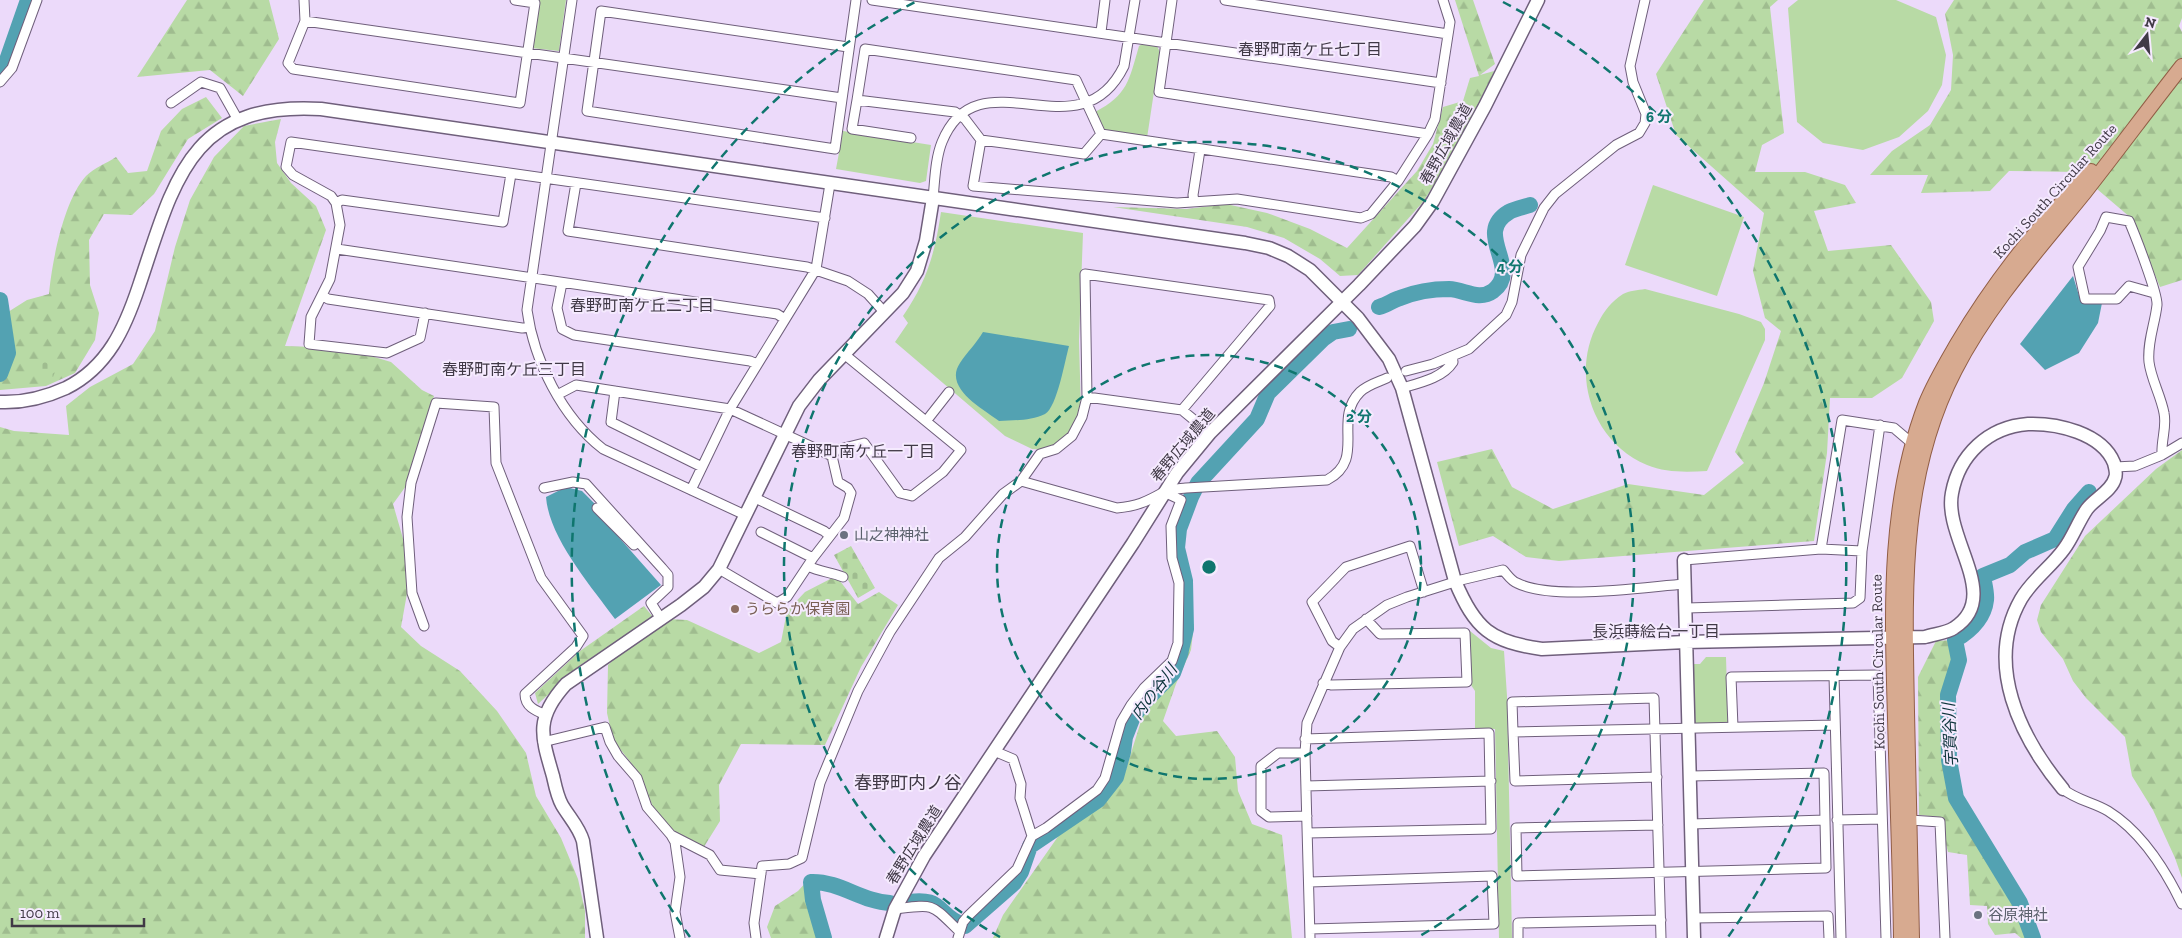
<svg xmlns="http://www.w3.org/2000/svg" width="2182" height="938" font-family="'Zilla Slab','Noto Sans JP',serif">
<style>
.forest{fill:url(#forest-firs)}
.cemetery{fill:url(#cemetery-stones)}
.park{fill:#b8daa5}
.water{fill:#53a2b2}
.lines{fill:none;stroke-linecap:round;stroke-linejoin:round}
.river{stroke:#53a2b2;stroke-width:16}
.street-casing{stroke:#6f5f7b;stroke-width:11}
.secondary-casing{stroke:#6f5f7b;stroke-width:15}
.primary-casing{stroke:#915e46;stroke-width:16}
.street{stroke:#fff;stroke-width:9}
.secondary{stroke:#fff;stroke-width:12}
.primary{stroke:#d7aa90;stroke-width:14}
.ring{fill:none;stroke:#0f766e;stroke-width:2.5;stroke-dasharray:9 6}
.worship-dot{fill:#6b7280;stroke:#f5eafe;stroke-width:2}
.education-dot{fill:#8d6e63;stroke:#f5eafe;stroke-width:2}
.labels{text-anchor:middle;dominant-baseline:central;stroke-width:4;stroke-linejoin:round;paint-order:stroke}
.street-label{font-size:15px;fill:#403946;stroke:#f5eafe}
.worship-label{font-size:15px;fill:#5b616d;stroke:#f5eafe;text-anchor:start}
.education-label{font-size:15px;fill:#785e54;stroke:#f5eafe;text-anchor:start}
.neighbourhood-label{font-size:16px;fill:#403946;stroke:#f5eafe}
.water-label{font-size:16px;font-style:italic;fill:#0d343b;stroke:#f5eafe}
.quarter-label{font-size:18px;fill:#403946;stroke:#f5eafe}
.centre{fill:#0f766e;stroke:#f5eafe;stroke-width:2.5}
.ring-label{font-size:15px;text-anchor:middle;font-weight:bold;fill:#0f766e;stroke:#f5eafe;stroke-width:4;stroke-linejoin:round;paint-order:stroke}
</style>
<defs>
<pattern id="forest-firs" width="22" height="20" patternUnits="userSpaceOnUse" patternTransform="scale(1.25)"><rect width="22" height="20" fill="#b8daa5"/><path d="M5 1l3.5 6h-7zM16 11l3.5 6h-7z" fill="#9fbc8f"/></pattern>
<pattern id="cemetery-stones" width="16" height="16" patternUnits="userSpaceOnUse" patternTransform="scale(1.25)"><rect width="16" height="16" fill="#b8daa5"/><path d="M2 7V4a2 2 0 0 1 4 0v3zM10 15v-3a2 2 0 0 1 4 0v3z" fill="#9fbc8f"/></pattern>
</defs>
<rect width="100%" height="100%" fill="#ecdafa"/>
<!-- forest -->
<path class="forest" d="M187,0H269L279,39L243,96L210,70L137,77Z
M1455,0H1473L1495,64L1480,75L1494,71L1492,79L1454,154L1423,202L1358,275L1340,276L1320,259L1284,238L1247,227L1113,207L1187,209L1226,204L1267,213L1310,229L1347,248L1417,171L1433,144L1443,107L1463,101L1470,78L1479,76Z
M1704,0H1778L1770,7L1784,133L1762,145L1755,172H1805L1845,185L1856,203L1814,211L1828,251L1891,245L1931,302L1934,321L1902,378L1872,398H1830L1827,453L1814,541L1559,561L1526,557L1493,536L1459,546L1437,462L1492,449L1512,487L1553,509L1628,484L1704,495L1744,463L1735,452L1764,383L1781,331L1765,318L1753,271L1764,213L1676,135L1656,74Z
M1954,0H2182V18L2179,26L2182,32V280L2160,287L2131,218L2077,172L2009,171L1990,191L1921,193L1928,175H1870L1892,151L1930,125L1951,90L1953,55L1945,14Z
M206,97L222,118L188,139L154,194L132,215L104,214L89,240L90,285L99,313L95,340L75,373L46,386L0,390V380L6,377C14,350 14,340 8,312L27,300L49,294C52,261 64,200 86,176C94,168 107,163 116,157L128,173L147,171L161,131L182,109Z
M281,119L275,142L277,163L291,183L316,206L326,230L285,346L344,348L391,362L422,390L434,396L406,486L393,504L404,542L408,588L401,627L421,646L460,671L497,711L526,753L536,796L561,838L578,879L585,911V938H0V427L14,431L69,435L66,406L90,387L133,364L155,331L175,247L190,200L214,157L244,126Z
M2182,450V878L2175,858L2153,810L2132,776L2125,737L2086,698L2073,681L2063,659L2041,632L2037,620L2041,605L2085,536L2156,469Z
M836,576L858,604L879,592L898,605L861,667L825,745L741,744L719,785L720,821L702,850L680,839L656,814L638,772L613,740L607,713L608,665L618,655L668,619L687,620L759,653L781,642L787,611L805,592Z
M644,606L653,617L579,666L538,704L535,693L580,651Z
M1194,624L1191,650L1176,684L1163,721L1176,736L1217,731L1235,757L1238,791L1252,824L1282,835L1292,938H993L1003,915L1071,818L1102,803L1122,782L1146,705L1167,664L1179,625Z
M1953,640L1955,661L1945,687V765L1953,800L1983,845L2014,900L2029,938H2021L2015,933L1995,935L1988,924L1987,906L1970,905L1967,855L1948,852L1939,817L1919,815L1918,677L1936,641Z
M809,879C810,899 822,918 820,938H771L767,927L775,906L798,891Z"/>
<!-- cemetery -->
<path class="cemetery" d="M44,357L59,362L53,377L38,372Z
M851,546L875,588L858,598L834,555Z"/>
<!-- park -->
<path class="park" d="M538,0H566L559,51L531,48Z
M1798,0H1896L1936,17L1946,55L1942,85L1928,111L1899,137L1863,150L1823,143L1797,122L1788,8Z
M1144,43L1157,46L1160,52L1147,138L1104,131L1095,112C1128,95 1129,80 1139,46Z
M843,131L931,145L926,181L920,183L836,169Z
M1653,185L1744,217L1717,296L1625,265Z
M941,212L1083,233L1079,341L1081,412L1066,437L1055,444L1045,450L1032,449L1005,436L895,342L908,323L903,316C927,281 935,253 941,212Z
M1645,289L1739,314L1761,322L1765,329V340L1707,471C1687,472 1666,473 1647,465C1592,442 1570,374 1598,323C1604,311 1611,302 1623,294C1629,291 1638,290 1645,289Z
M1470,631L1491,648L1504,651L1507,696L1512,938H1499L1495,729H1475V691L1471,685L1467,632Z
M1706,657H1726L1728,723L1692,724L1691,664H1700Z"/>
<!-- water -->
<path class="water" d="M2073,276L2081,302L2102,303L2098,323L2079,353L2045,370L2020,344Z
M983,332L1069,346C1065,360 1057,407 1045,414C1031,421 1014,420 999,421C983,409 943,388 960,363C967,352 976,344 983,332Z
M566,487L582,491L595,504L593,508L661,585L615,619C591,586 549,538 546,497Z"/>
<g class="lines">
<!-- river -->
<path class="river" d="M0,72L6,63L28,0
M0,300L8,353L0,374
M1379,307C1387,305 1393,300 1400,298C1415,292 1434,289 1449,289C1465,290 1479,301 1493,291C1523,268 1472,234 1509,212C1515,209 1524,207 1530,205
M902,903C946,895 934,915 965,926L1014,883L1021,872L1030,846L1098,800L1116,777L1123,752L1125,737L1132,719L1143,703L1173,673L1180,654L1186,629L1185,581L1177,548L1179,529L1191,497L1198,483L1257,419L1268,393L1323,339L1333,332L1349,329
M824,938L813,900L811,882C840,881 862,902 890,903
M2033,938L2020,903L1956,798L1949,760L1948,695L1959,660L1955,640C1970,631 1984,618 1986,600C1987,593 1984,583 1983,576L2010,565L2025,552L2055,539L2074,509L2089,492"/>
<defs>
<path id="street" d="M304,0L305,21L842,98
M572,0L527,310C534,361 562,417 603,449L745,515
M872,0L1441,83
M1172,0L1159,92L1428,134
M1225,0L1448,34
M305,21L288,63L293,69L520,103L535,3L515,0
M1101,32L1105,0
M848,47L601,11L587,111L835,149L856,0
M0,82L12,68L37,0
M857,100L852,129L911,138
M171,103L201,82L220,88L238,120
M981,140L1084,154L1101,134
M1398,181L1371,214L1361,218L1237,199L1177,203L973,186L981,140L965,119L955,112L857,100L865,49L1076,80L1101,134L1391,177L1398,181L1428,134L1435,119L1450,22L1443,0
M576,183L568,231L807,267L848,281L868,294L885,313
M933,198C935,180 935,159 942,142C979,51 1079,158 1124,66L1135,0
M1194,201L1193,195L1200,150
M336,203L342,200L503,222L511,174
M337,249L777,314L785,319
M562,283L557,308L562,329L574,335L750,361L757,364
M2154,293L2129,286L2117,299H2085L2078,267L2100,231L2106,217L2129,221C2135,235 2158,294 2157,305C2155,324 2147,342 2149,362C2151,379 2161,396 2164,413C2167,427 2161,440 2162,455
M322,295L328,299L522,328L529,327
M425,313L420,338L387,353L309,344L311,317L330,279L340,225L336,203L331,196L293,175L286,167L291,142L825,218
M1406,371L1433,364L1469,349L1506,315L1512,302L1521,255L1544,208L1555,194L1616,145L1639,133L1645,123L1646,114L1633,82L1630,66L1645,0
M1402,388C1419,383 1443,378 1453,362L1452,357
M615,391L611,422L702,467
M557,395L576,385L730,409L832,456
M1087,397L1182,410L1210,433
M927,420L949,392
M2115,467L2135,466L2162,455L2182,443
M1021,481L1040,454L1056,449L1072,436L1082,417L1087,397L1085,274L1269,300L1270,306L1182,410
M544,488L573,482L586,484L662,568L668,575V587L651,603L661,619
M691,490L730,409L816,269L830,184
M753,497L824,531L830,536
M597,508L634,545
M761,532L813,558
M1821,549L1862,551
M1684,560L1821,549L1842,420L1894,428L1914,445
M808,566C820,572 831,572 843,577
M719,569L777,603L787,597L813,558L844,518L851,493L848,488L838,482L832,456L836,450L864,443L900,493L912,496L943,472L961,450L844,354
M1687,608L1853,603L1860,598L1862,551L1880,425
M424,626L412,593L407,517L411,483L436,403L494,407L496,463L541,578L583,636L576,647L525,694C525,707 536,711 546,715
M1340,647L1332,641L1312,602L1346,567L1410,546L1424,592
M1834,676L1841,938
M1323,683L1331,685L1467,682L1465,633L1380,634L1366,619
M1733,727L1731,677L1878,675L1886,938
M1513,732L1512,702L1654,698L1661,938
M1305,739L1489,733L1491,829L1308,833
M543,742L605,727L610,742L618,756L637,778L647,807L671,835L675,842L680,877L675,912L680,938
M994,751L1013,759L1021,784L1020,798L1032,836
M1305,753H1278L1261,766V811L1269,817L1307,816
M1657,777L1515,781L1513,732L1834,725
M1306,786L1491,781
M2063,789C2076,800 2093,802 2108,811C2142,832 2165,869 2182,904
M1837,820L1882,819
M1910,820L1940,822L1945,938
M1691,824L1825,820
M1658,825L1516,828L1517,876L1826,868L1824,773L1691,776
M671,835L710,855L720,870L761,874
M1310,882L1492,876L1494,924L1310,929
M895,909C936,904 930,903 960,932
M1694,918L1828,916L1829,938
M756,938L754,923L762,866L789,864L802,858L820,783L858,691L890,632L939,558L965,537L1003,494L1021,481L1117,508C1137,506 1146,502 1162,493C1169,489 1179,489 1186,488L1327,480C1367,459 1332,420 1360,392C1367,385 1378,382 1387,378
M958,938L963,922L968,916L1017,869L1032,836L1046,828L1097,790L1105,778L1121,722L1131,705L1144,688L1172,661L1178,643L1179,583L1172,558L1171,526L1181,500L1164,492
M1310,938L1305,753L1307,723L1340,647L1353,629L1387,605L1407,597L1461,580L1503,570C1507,574 1511,581 1517,583C1552,601 1644,587 1685,584
M1518,938V923L1661,920"/>
<path id="secondary" d="M0,402C24,403 44,398 66,388C108,367 125,328 139,286C174,182 189,101 321,109L1245,243L1269,248L1288,256L1310,270L1358,318L1389,359L1402,388L1455,581C1475,629 1491,642 1542,649L1685,642L1925,637C1934,634 1947,633 1954,628C2003,597 1943,538 1952,493C1959,455 1988,427 2028,424C2057,423 2102,433 2114,463C2115,467 2117,474 2115,478C2112,491 2094,499 2087,509C2078,522 2073,537 2064,549C2051,567 2032,580 2021,599C1984,664 2020,737 2063,789
M1684,560L1694,938
M597,938L583,841C579,827 569,817 562,805C557,796 555,785 553,776C541,735 535,718 566,684L681,605L704,587L719,569L799,406L819,380L903,293L917,271L926,241L933,198
M886,938L895,909L924,856L1133,543L1177,473L1210,433L1359,285L1415,226L1433,201L1485,106L1538,0"/>
<path id="primary" d="M1901,938C1900,865 1897,792 1895,718C1892,612 1887,504 1926,403C1934,383 1946,363 1957,344C1994,281 2040,224 2091,171
M1912,938C1911,863 1909,788 1907,712C1905,594 1899,478 1955,370C1989,304 2039,249 2085,192C2118,150 2149,108 2182,66"/>
</defs>
<!-- street casing -->
<use href="#street" class="street-casing"/>
<!-- secondary casing -->
<use href="#secondary" class="secondary-casing"/>
<!-- primary casing -->
<use href="#primary" class="primary-casing"/>
<!-- street -->
<use href="#street" class="street"/>
<!-- secondary -->
<use href="#secondary" class="secondary"/>
<!-- primary -->
<use href="#primary" class="primary"/>
</g>
<!-- distance rings -->
<g class="ring">
<circle cx="1209" cy="567" r="212"/>
<path d="M1000 937A425 425 0 1 1 1418 937"/>
<path d="M690 937A637 637 0 0 1 915 2M1503 2A637 637 0 0 1 1728 937"/>
</g>
<!-- markers -->
<g class="worship-dot">
<circle cx="844" cy="535" r="5"/>
<circle cx="1978" cy="915" r="5"/>
</g>
<circle class="education-dot" cx="735" cy="609" r="5"/>
<g class="labels">
<!-- street labels -->
<g class="street-label">
<text transform="translate(1446 144) rotate(-61)">春野広域農道</text>
<text transform="translate(2055 191) rotate(-48)">Kochi South Circular Route</text>
<text transform="translate(1183 445) rotate(-50)">春野広域農道</text>
<text transform="translate(1878 662) rotate(-91)">Kochi South Circular Route</text>
<text transform="translate(914 845) rotate(-58)">春野広域農道</text>
</g>
<!-- worship labels -->
<g class="worship-label">
<text x="854" y="535">山之神神社</text>
<text x="1988" y="915">谷原神社</text>
</g>
<!-- education labels -->
<g class="education-label">
<text x="745" y="609">うららか保育園</text>
</g>
<!-- neighbourhood labels -->
<g class="neighbourhood-label">
<text x="1310" y="49">春野町南ケ丘七丁目</text>
<text x="642" y="305">春野町南ケ丘二丁目</text>
<text x="514" y="369">春野町南ケ丘三丁目</text>
<text x="863" y="451">春野町南ケ丘一丁目</text>
<text x="1656" y="631">長浜蒔絵台一丁目</text>
</g>
<!-- water labels -->
<g class="water-label">
<text transform="translate(1154 692) rotate(-53)">内の谷川</text>
<text transform="translate(1950 735) rotate(-93)">宇賀谷川</text>
</g>
<!-- quarter labels -->
<g class="quarter-label">
<text x="908" y="783">春野町内ノ谷</text>
</g>
</g>
<circle cx="1209" cy="567" r="8" class="centre"/>
<g class="ring-label">
<text x="1659" y="122">6 分</text>
<text x="1510" y="272">4 分</text>
<text x="1359" y="422">2 分</text>
</g>
<!-- north arrow -->
<g transform="translate(2147 35) rotate(16)" stroke="#f5eafe" stroke-width="4" paint-order="stroke">
<path d="M0-4L9 19L0 12L-9 19Z" fill="#403946"/>
<text y="-8" font-size="14" font-weight="bold" text-anchor="middle" fill="#403946">N</text>
</g>
<!-- scale -->
<path d="M12 918v8h132v-8" fill="none" stroke="#403946" stroke-width="2.5"/>
<text x="20" y="918" font-size="15" fill="#403946" stroke="#f5eafe" stroke-width="4" paint-order="stroke">100 m</text>
</svg>
